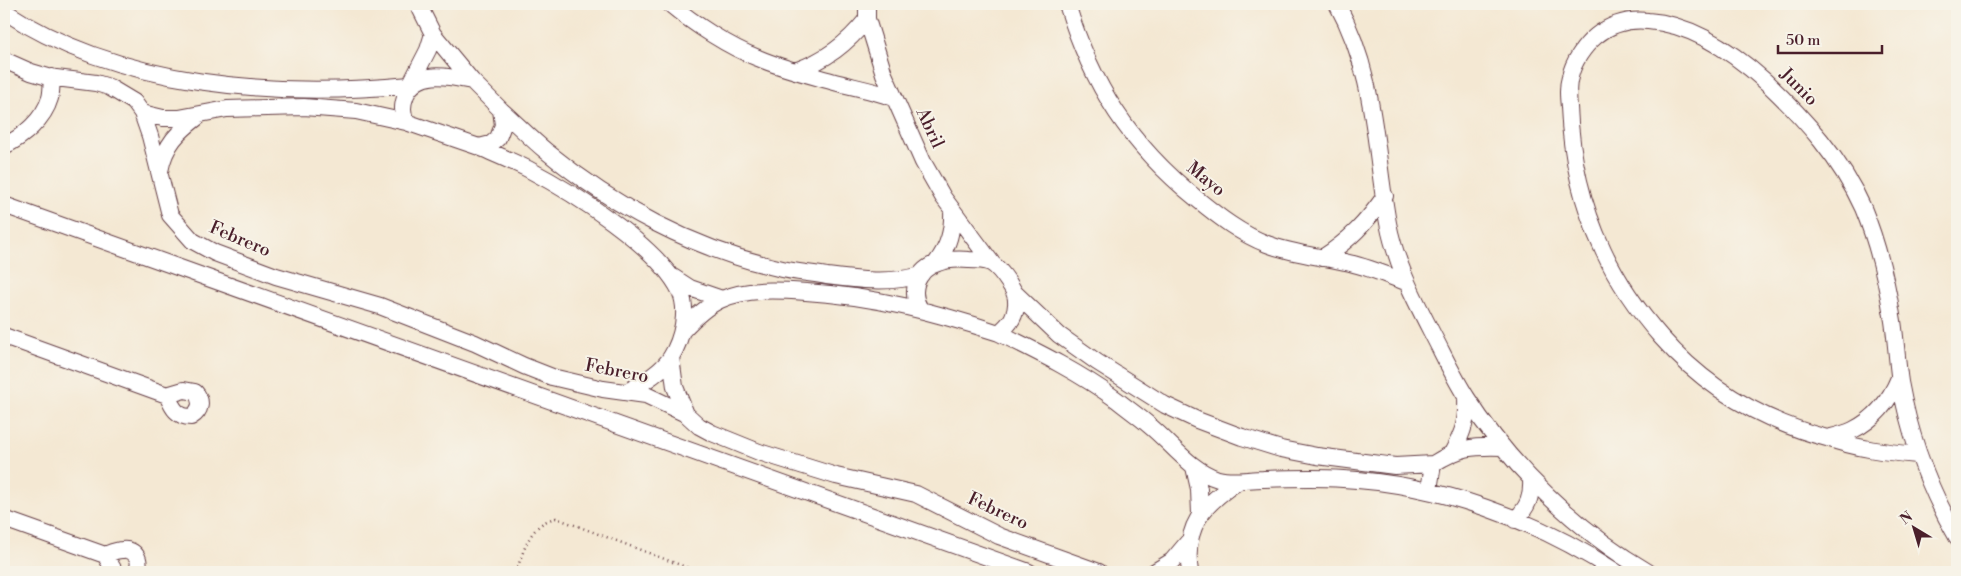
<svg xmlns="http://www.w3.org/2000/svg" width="1961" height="576" font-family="'Libre Bodoni',serif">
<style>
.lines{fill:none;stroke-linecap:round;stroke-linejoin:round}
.minor-casing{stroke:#643d44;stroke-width:18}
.path{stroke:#643d44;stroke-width:2.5;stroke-dasharray:1 4;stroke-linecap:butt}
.minor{stroke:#fff;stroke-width:16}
.labels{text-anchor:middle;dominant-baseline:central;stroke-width:4;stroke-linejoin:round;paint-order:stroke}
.street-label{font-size:18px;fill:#4a1f2b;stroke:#f7f3e8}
</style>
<rect width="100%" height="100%" fill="#f7f3e8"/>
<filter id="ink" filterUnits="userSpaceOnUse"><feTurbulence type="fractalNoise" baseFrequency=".02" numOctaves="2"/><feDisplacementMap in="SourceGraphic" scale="10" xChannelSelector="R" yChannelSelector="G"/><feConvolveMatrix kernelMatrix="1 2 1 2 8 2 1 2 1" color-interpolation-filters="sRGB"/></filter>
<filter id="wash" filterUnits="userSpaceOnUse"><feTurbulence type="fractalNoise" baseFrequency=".0096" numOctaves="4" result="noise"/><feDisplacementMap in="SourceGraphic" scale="20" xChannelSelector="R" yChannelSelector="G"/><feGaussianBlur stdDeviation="1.12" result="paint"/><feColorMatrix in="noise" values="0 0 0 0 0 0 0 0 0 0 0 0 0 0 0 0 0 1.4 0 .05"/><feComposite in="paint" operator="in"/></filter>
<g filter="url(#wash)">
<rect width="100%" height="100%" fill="#f4e8d3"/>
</g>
<g filter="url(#ink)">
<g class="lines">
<defs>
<path id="minor" d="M418,4L433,34L472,81L501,110L503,125L498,138L491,144L479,147L406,122C402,112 402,105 406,95C417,69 448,76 472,81
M670,4C694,24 729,47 758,58C781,68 806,74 831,81C852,87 873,90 894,98
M867,4V19L884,74L923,162L943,197L992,263
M1067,4C1092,86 1130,145 1197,199C1219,217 1241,234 1267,244C1293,254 1319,256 1345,262C1366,266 1386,275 1406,282
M1337,4C1376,75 1374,146 1388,223C1396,264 1414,298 1433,335C1444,356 1454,378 1467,398C1511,467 1578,531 1648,572
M4,11C119,87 276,98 410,85L428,50L433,34
M4,60L31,72L48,77L96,83L109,87L134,102L142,113L150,136L170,215L193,241L215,253L276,276L380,306L475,343L524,366L552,377L603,389L646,395L686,414L699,426L712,433L759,452L836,476L916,494L999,536L1099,572
M795,71C826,60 847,44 867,19
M501,110C516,123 530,138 546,151C613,206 693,249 778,268C794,272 810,273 827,276C857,280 891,284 921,275
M142,113L163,118H179L227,109L304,107L356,111L406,122
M4,146C23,137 44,119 50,98C52,91 51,84 52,77
M479,147C495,154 512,161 528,169C572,192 658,246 680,291C689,311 682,339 671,357C662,372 642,383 627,392
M160,171C165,144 178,132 199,116
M4,205L1029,572
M1322,258C1350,240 1366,223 1385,196
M936,263C949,246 953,230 952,209
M673,277L690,288L722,299
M1016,294L1059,335L1097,362L1165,405L1197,420L1242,437L1281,449L1317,456L1395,466L1433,464L1429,490
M682,331C693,319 705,307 720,300C746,288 778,290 806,292C873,296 935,312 999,333C1010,324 1017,315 1016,301C1016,293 1013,290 1009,283C1005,277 998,267 991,263C985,260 976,260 969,260C958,259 948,259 938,263C917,269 909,291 920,309
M999,333C1040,353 1080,373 1117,400C1128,409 1140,417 1150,426C1172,444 1190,470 1218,479C1233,483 1248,479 1263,479C1290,478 1316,477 1343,479C1439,484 1535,519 1616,572
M4,336L167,395
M671,357L675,387L686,414
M1899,378C1890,400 1875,419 1853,430C1845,434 1835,436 1827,438C1858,449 1885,452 1918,455
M184,390L195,392C203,401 201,411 191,417C176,417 172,406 167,395Z
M1827,438C1762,421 1706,388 1661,337C1639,312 1617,280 1603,250C1582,205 1571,157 1569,107C1568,97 1567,87 1570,77C1573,62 1584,46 1596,36C1611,24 1628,19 1648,21C1692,24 1734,53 1766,82C1805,119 1841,159 1863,208C1878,244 1887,283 1893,321C1896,341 1897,362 1900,382C1910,437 1929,489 1957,537
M1453,451C1464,431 1467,420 1466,397
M1433,464C1460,447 1471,446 1503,447
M1194,467L1199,489L1200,514
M4,519L105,555
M1515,520C1528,507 1532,497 1531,480
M115,572L105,555C110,553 116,550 122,550C135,548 143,561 136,572
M1154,572L1172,561L1188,542
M1190,572C1183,527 1203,504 1239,481"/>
</defs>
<!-- minor casing -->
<use href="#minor" class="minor-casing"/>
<!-- path -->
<path class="path" d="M516,572C524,550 530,523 556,518L699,572"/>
<!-- minor -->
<use href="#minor" class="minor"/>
</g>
</g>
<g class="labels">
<!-- street labels -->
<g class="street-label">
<text transform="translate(1799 87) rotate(45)">Junio</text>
<text transform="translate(930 128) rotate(65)">Abril</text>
<text transform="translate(1206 179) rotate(39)">Mayo</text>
<text transform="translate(240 239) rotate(23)">Febrero</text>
<text transform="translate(617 371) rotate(11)">Febrero</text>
<text transform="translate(998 511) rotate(25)">Febrero</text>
</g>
</g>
<!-- margin -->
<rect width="1961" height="576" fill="none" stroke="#f7f3e8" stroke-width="20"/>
<!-- north arrow -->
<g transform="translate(1914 528) rotate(322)" stroke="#f7f3e8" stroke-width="4" paint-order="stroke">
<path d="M0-4L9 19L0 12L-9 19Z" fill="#4a1f2b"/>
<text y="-8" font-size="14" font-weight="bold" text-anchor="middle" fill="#4a1f2b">N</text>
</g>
<!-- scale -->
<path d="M1778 45v8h104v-8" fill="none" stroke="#4a1f2b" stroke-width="2.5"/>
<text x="1786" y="45" font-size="15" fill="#4a1f2b" stroke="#f7f3e8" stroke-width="4" paint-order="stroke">50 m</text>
</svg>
